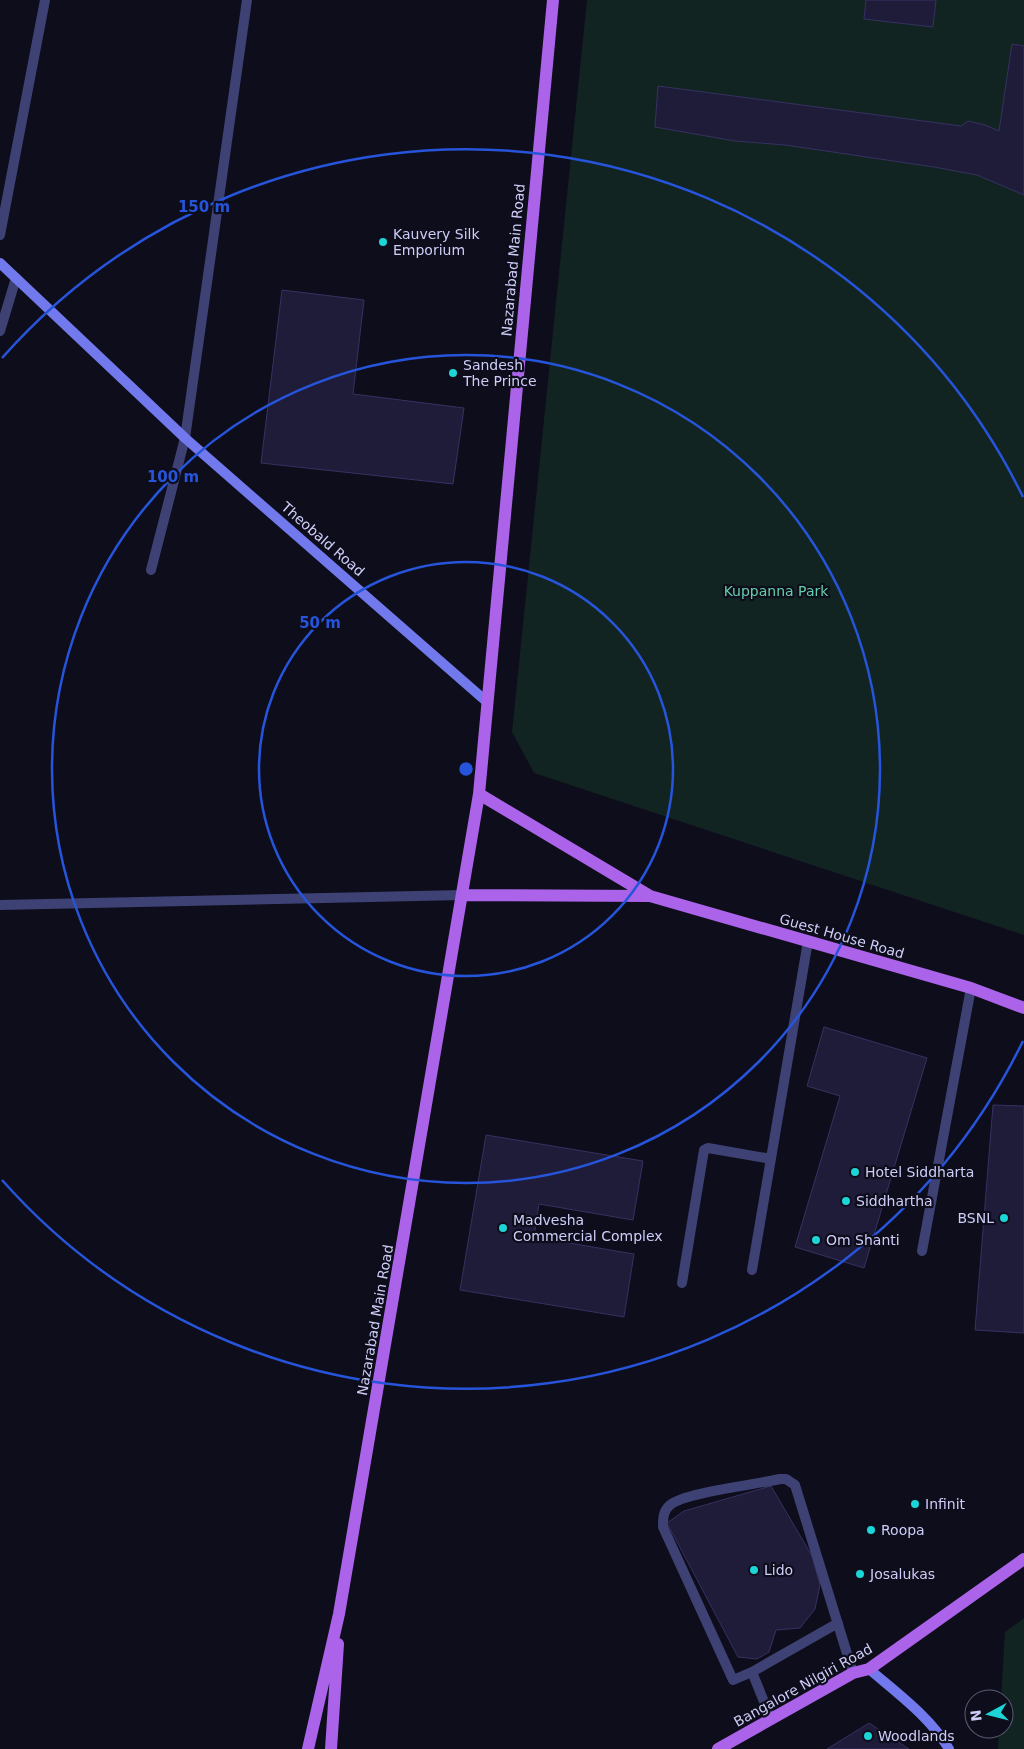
<svg xmlns="http://www.w3.org/2000/svg" width="1024" height="1749" font-family="'DejaVu Sans',sans-serif">
<style>
.green{fill:#112421}
.building{fill:#1f1c39;stroke:#363162}
.lines{fill:none;stroke-linecap:round;stroke-linejoin:round}
.lane{stroke:#3e4174;stroke-width:10}
.street{stroke:#3e4174;stroke-width:10}
.secondary{stroke:#7179ec;stroke-width:10}
.primary{stroke:#ab63ea;stroke-width:12}
.ring{fill:none;stroke:#2654da;stroke-width:2.5}
.poi-dot{fill:#1cd5d6;stroke:#0e0d1b;stroke-width:2}
.labels{text-anchor:middle;dominant-baseline:central;stroke-width:4.5;stroke-linejoin:round;paint-order:stroke}
.poi-label{font-size:14px;fill:#cecdf8;stroke:#0e0d1b;text-anchor:start}
.street-label{font-size:14px;fill:#cecdf8;stroke:#0e0d1b}
.park-label{font-size:14px;fill:#64cea9;stroke:#0e0d1b}
.centre{fill:#2654da;stroke:#0e0d1b;stroke-width:2.5}
.ring-label{font-size:15px;text-anchor:middle;font-weight:bold;fill:#2654da;stroke:#0e0d1b;stroke-width:4.5;stroke-linejoin:round;paint-order:stroke}
</style>
<rect width="100%" height="100%" fill="#0e0d1b"/>
<!-- green -->
<path class="green" d="M587,0H1024V935L534,773L512,732Z
M1024,1618V1749H998L999,1729H1004V1699H1001L1005,1632Z"/>
<!-- building -->
<path class="building" d="M866,0H936L933,27L864,19Z
M1012,44L1024,46V195L977,175L934,167L785,145L735,141L655,127L658,86L961,126L968,121L985,125L999,131Z
M282,290L364,300L353,394L464,408L453,484L261,463Z
M824,1027L927,1058L864,1268L795,1247L840,1096L807,1086Z
M993,1105L1024,1106V1333L975,1330Z
M486,1135L643,1161L633,1220L539,1204L534,1237L634,1254L624,1317L460,1290Z
M771,1486L812,1556L820,1585L815,1609L800,1628L776,1630L769,1652L757,1659L738,1657L667,1523L684,1511Z
M869,1723L909,1749H827Z"/>
<g class="lines">
<!-- lane -->
<path class="lane" d="M922,1251L971,988
M752,1270L808,941
M682,1283L704,1150L708,1148L771,1159
M838,1623L752,1672L733,1680L663,1527C663,1518 663,1511 670,1505C683,1493 758,1484 780,1479H786L795,1485L853,1673
M752,1672L771,1719"/>
<!-- street -->
<path class="street" d="M0,235L45,0
M0,331L16,278
M151,570L185,438L247,0
M0,905L463,895"/>
<!-- secondary -->
<path class="secondary" d="M0,263L185,438L487,702
M869,1669C897,1693 930,1717 949,1749"/>
<!-- primary -->
<path class="primary" d="M479,794L650,896L971,988L1024,1008
M463,895L650,896
M308,1749L339,1614L479,794L553,0
M331,1749L338,1644
M718,1749L853,1673L869,1669L1024,1559"/>
</g>
<!-- distance rings -->
<g class="ring">
<circle cx="466" cy="769" r="207"/>
<circle cx="466" cy="769" r="414"/>
<path d="M1023 1041A620 620 0 0 1 2 1180M2 358A620 620 0 0 1 1023 497"/>
</g>
<!-- markers -->
<g class="poi-dot">
<circle cx="383" cy="242" r="5"/>
<circle cx="453" cy="373" r="5"/>
<circle cx="855" cy="1172" r="5"/>
<circle cx="846" cy="1201" r="5"/>
<circle cx="1004" cy="1218" r="5"/>
<circle cx="503" cy="1228" r="5"/>
<circle cx="816" cy="1240" r="5"/>
<circle cx="915" cy="1504" r="5"/>
<circle cx="871" cy="1530" r="5"/>
<circle cx="754" cy="1570" r="5"/>
<circle cx="860" cy="1574" r="5"/>
<circle cx="868" cy="1736" r="5"/>
</g>
<g class="labels">
<!-- poi labels -->
<g class="poi-label">
<text x="393" y="234">Kauvery Silk<tspan x="393" dy="16">Emporium</tspan></text>
<text x="463" y="365">Sandesh<tspan x="463" dy="16">The Prince</tspan></text>
<text x="865" y="1172">Hotel Siddharta</text>
<text x="856" y="1201">Siddhartha</text>
<text x="994" y="1218" text-anchor="end">BSNL</text>
<text x="513" y="1220">Madvesha<tspan x="513" dy="16">Commercial Complex</tspan></text>
<text x="826" y="1240">Om Shanti</text>
<text x="925" y="1504">Infinit</text>
<text x="881" y="1530">Roopa</text>
<text x="764" y="1570">Lido</text>
<text x="870" y="1574">Josalukas</text>
<text x="878" y="1736">Woodlands</text>
</g>
<!-- street labels -->
<g class="street-label">
<text transform="translate(513 260) rotate(-85)">Nazarabad Main Road</text>
<text transform="translate(323 539) rotate(41)">Theobald Road</text>
<text transform="translate(842 936) rotate(16)">Guest House Road</text>
<text transform="translate(375 1320) rotate(-80)">Nazarabad Main Road</text>
<text transform="translate(803 1685) rotate(-29)">Bangalore Nilgiri Road</text>
</g>
<!-- park labels -->
<g class="park-label">
<text x="776" y="591">Kuppanna Park</text>
</g>
</g>
<circle cx="466" cy="769" r="8" class="centre"/>
<g class="ring-label">
<text x="204" y="212">150 m</text>
<text x="173" y="482">100 m</text>
<text x="320" y="628">50 m</text>
</g>
<!-- north arrow -->
<g transform="translate(989 1714) rotate(263)"><circle r="24" fill="#0e0d1b" stroke="#5b5a73"/>
<path d="M0-4L9 19L0 12L-9 19Z" fill="#1cd5d6"/>
<text y="-8" font-size="14" font-weight="bold" text-anchor="middle" fill="#cecdf8">N</text>
</g>
</svg>
